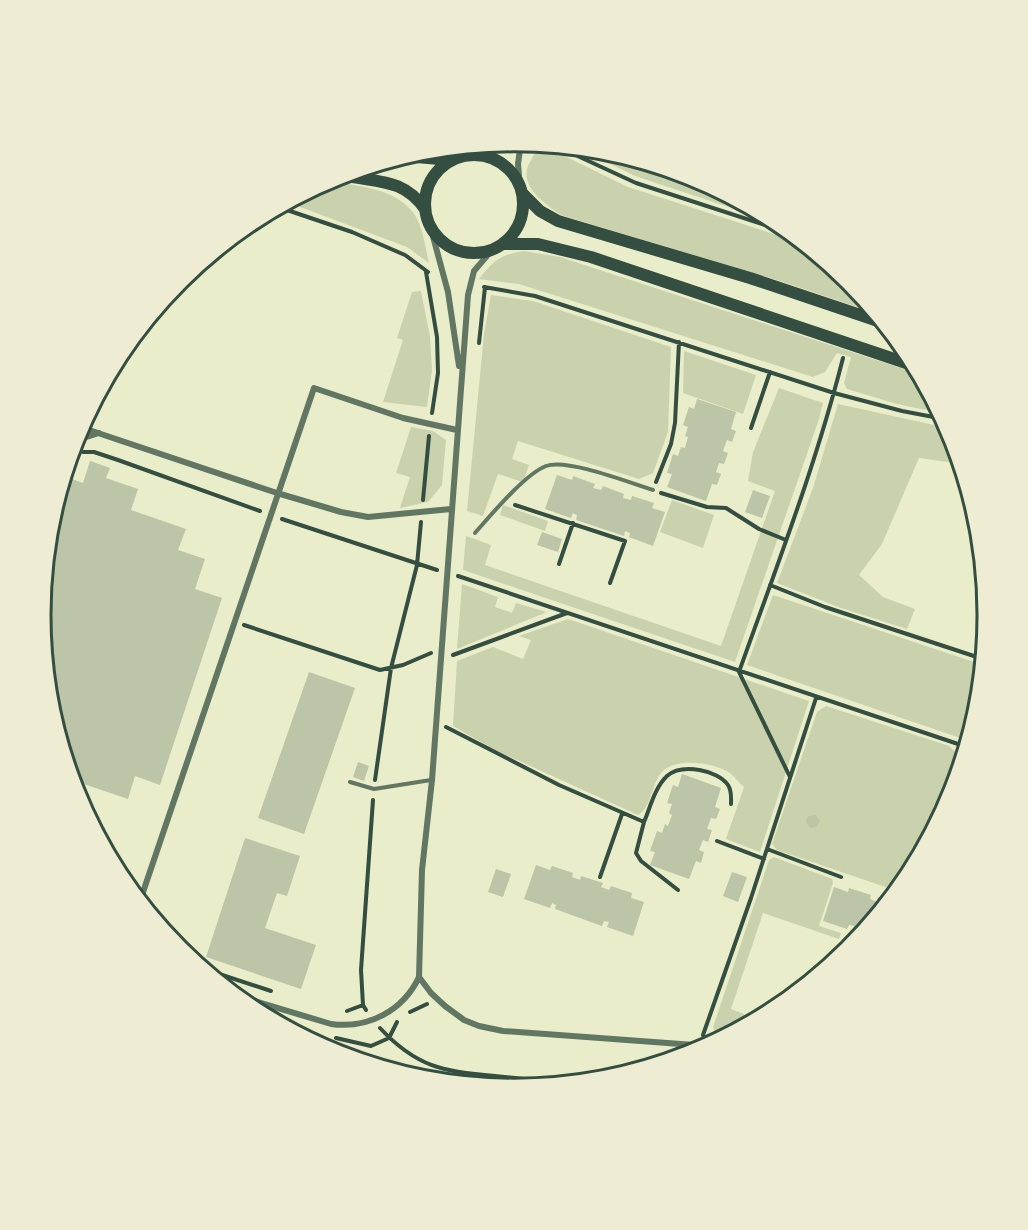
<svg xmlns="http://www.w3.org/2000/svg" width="1028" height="1230" font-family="'Golos Text',sans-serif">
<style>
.green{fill:#cad2ad}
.building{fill:#bcc5a7}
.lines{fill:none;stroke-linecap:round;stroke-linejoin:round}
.path{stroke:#344e41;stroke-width:4}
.service{stroke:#617663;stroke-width:4}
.minor{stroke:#617663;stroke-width:6}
.secondary{stroke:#344e41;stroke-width:12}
.rim{fill:none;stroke:#344e41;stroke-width:3}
</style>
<rect width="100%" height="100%" fill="#e9edc9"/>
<!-- green -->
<path class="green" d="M540,144L628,187L805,244L849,280L855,288V299L867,302L875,313L777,280L561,215C546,204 520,188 528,166C531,158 537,151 540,144Z
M578,148L607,151L696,178L780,224L635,176Z
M329,180C357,187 391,187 411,210C423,223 425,247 429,263L407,247L287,202Z
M524,251L560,257L919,374L940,413L897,404L847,389L844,383L851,357L837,353L825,372L813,377L519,284L479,279C494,260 500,255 524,251Z
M421,291L430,336L432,371L427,407L383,402L403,340L397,338L412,292Z
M491,295L533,301L671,347L668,432L653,473L639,479L518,441L512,459L529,465L523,482L498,474L483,516L467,511L484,334Z
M684,351L756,375L743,414L683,393Z
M779,388L823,403L819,419L735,662L463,570L466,536L491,545L485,565L721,646L775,491L748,481L753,452Z
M838,404L948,428L961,464L919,458L882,544L859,575L883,597L915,609L907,629L841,608L777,583L813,488Z
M411,427L433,431L446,440L442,485L428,502L400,508L410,477L396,473Z
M672,500L714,515L703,548L660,532Z
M503,505L548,521L545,531L500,515Z
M462,584L498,597L495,607L512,613L516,603L547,612L457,649Z
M773,595L983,665C980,686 981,726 963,739L747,665Z
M568,619L809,701L760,852L726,839L744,787C739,783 735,777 730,773C716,763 677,757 663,771C651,782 652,808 638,815L493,749L453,726L457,661L493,647L523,659L531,640L519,636Z
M826,706L949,746L956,752L944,811L908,878L897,891L777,850L772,844L817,712Z
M774,857L832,879L833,883L819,926L841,933L839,939L763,913L731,1009L744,1014L739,1029L715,1032L713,1027L769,860Z"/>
<!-- building -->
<path class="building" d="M697,399L736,412L731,429L736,431L732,442L727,440L723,451L728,453L724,464L719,463L716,472L721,474L717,485L712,484L706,501L667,487L672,474L667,473L673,454L678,456L681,447L685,448L688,437L685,436L688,427L683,425L689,407L694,409Z
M90,461L110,468L106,478L138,489L131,510L186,529L178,550L205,559L195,589L222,598L160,785L135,776L128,799L72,780L50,707L40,615L50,522L64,476L83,483Z
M557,475L572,480L573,476L595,484L593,488L601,490L603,486L624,494L623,498L631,500L632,496L654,503L652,508L665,512L653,546L629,537L630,533L625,531L624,536L576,520L577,515L573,513L571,518L545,509Z
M753,490L770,496L762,518L745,512Z
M542,532L562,539L558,552L537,545Z
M309,672L355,688L304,834L258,818Z
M358,762L369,766L364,781L353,777Z
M682,774L721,788L715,807L720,809L716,819L711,818L707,829L712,830L708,842L703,840L699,850L704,852L701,863L696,861L689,879L650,865L655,852L650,851L657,831L662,833L665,824L668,826L672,815L669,813L672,804L667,803L673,785L678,787Z
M815,815L820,820L817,827L810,828L806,822L808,816Z
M105,827L109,856L94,828Z
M245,838L300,856L287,896L277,893L265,928L316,945L301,989L206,957Z
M536,865L550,870L552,866L573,873L572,877L580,880L581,876L603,883L601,887L609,890L611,886L632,893L631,898L644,902L633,936L607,927L609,922L604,921L602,926L555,909L556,905L552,903L550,908L524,899Z
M496,869L511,874L503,897L488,892Z
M732,872L747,877L738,902L723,896Z
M834,887L848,892L849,888L871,895L870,899L877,902L878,897L889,901L862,934L852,931L854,926L849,925L847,929L823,921Z"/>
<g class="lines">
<!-- path -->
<path class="path" d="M556,146L636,183L793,234
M278,207L352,232L405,255L428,272
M426,272L437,337L438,373L432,413
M484,287L535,296L834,393L902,411L944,419
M479,343L485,287
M751,428L770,372
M83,452H94L118,460L260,511
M656,482L671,444L675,423L679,342
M661,493L707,507L726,508L759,529L786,540
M423,500L429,436
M515,505L625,541L610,583
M282,519L437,570
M559,564L573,523
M458,576L964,746L967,743
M770,585L825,607L983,659
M244,625L380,670L403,665L431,653
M453,655L567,613
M446,727L559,785L644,822C650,808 655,787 667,776C682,763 718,770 728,785C732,791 731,797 731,804
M790,777L739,672C776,568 816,465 843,358
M375,780L391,668L417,565L421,522
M954,788L964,746
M644,822L636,853L641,861L678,890
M717,841L764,859
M767,849L841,877
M600,877L622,814
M201,968L271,991
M366,1010L363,1005L361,970L373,800
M347,1011L363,1005
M410,1012L427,1004
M380,1028C416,1067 444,1072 495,1076C518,1078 541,1081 564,1084
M703,1035L751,898L816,698
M336,1038L371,1046L389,1038L397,1022"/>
<!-- service -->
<path class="service" d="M475,533C490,516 525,474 546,466C567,458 630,483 653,490
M350,782L374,789L431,780"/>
<!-- minor -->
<path class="minor" d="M482,155L488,144
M520,187L518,164L521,142
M431,229L448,292L459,366
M492,250L474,271L468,295L432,780L422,870L419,977L431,993L445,1006L464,1020L479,1026L503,1031L708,1046
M80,427L277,493L341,512L368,517L451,509
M74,441L99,433
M140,901L314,388L403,418L457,430
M234,995L331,1024C368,1029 403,1011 419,977"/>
<!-- secondary -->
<path class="secondary" d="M425 204a49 49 0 1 1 98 0a49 49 0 1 1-98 0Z
M405,156L451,160
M343,175C376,183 402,177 425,209
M522,193L540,211L558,221L750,278L884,323
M504,244H538L591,257L915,366"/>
</g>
<!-- crop -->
<path d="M0 0H1028V1230H0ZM51 615a463 463 0 1 1 926 0a463 463 0 1 1-926 0Z" fill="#eeecd3" fill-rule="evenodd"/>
<path class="rim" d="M51 615a463 463 0 1 1 926 0a463 463 0 1 1-926 0Z"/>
</svg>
